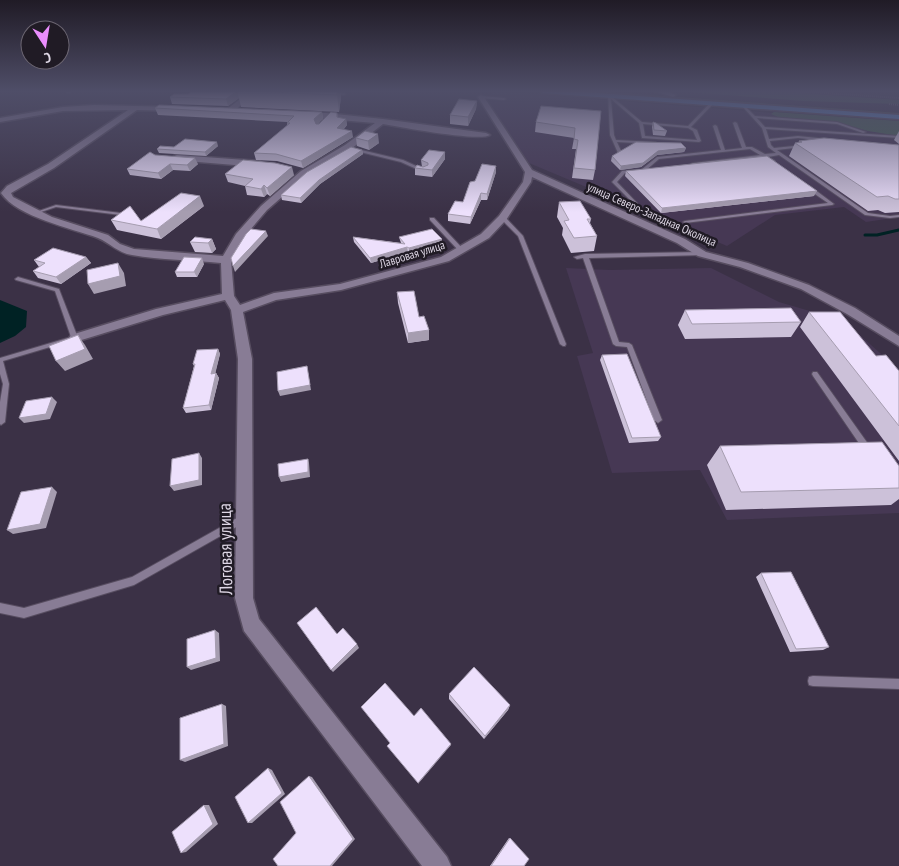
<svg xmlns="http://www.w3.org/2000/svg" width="899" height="866" font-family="'PT Sans Narrow',sans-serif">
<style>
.built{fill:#463854}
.green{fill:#476252}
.water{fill:#002224}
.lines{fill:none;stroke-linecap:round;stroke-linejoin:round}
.stream{stroke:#002224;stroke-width:3}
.lane-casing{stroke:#574d60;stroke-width:2}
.street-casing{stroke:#574d60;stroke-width:3}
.primary-casing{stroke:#574d60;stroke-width:3}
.path{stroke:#6e6578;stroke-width:2;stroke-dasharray:1 1;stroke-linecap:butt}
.lane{fill:#887c95;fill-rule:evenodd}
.street{fill:#887c95;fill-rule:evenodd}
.primary{fill:#5789ca;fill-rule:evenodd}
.wall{fill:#ccc1d9}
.shaded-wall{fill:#a69db0}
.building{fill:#ede0fc;stroke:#a69db0}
.labels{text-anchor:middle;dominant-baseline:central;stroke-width:5;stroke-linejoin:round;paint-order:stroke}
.far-street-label{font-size:12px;fill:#ded7e5;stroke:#201b25}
.near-street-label{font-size:18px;fill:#ded7e5;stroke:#201b25}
</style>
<rect width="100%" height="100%" fill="#3b3146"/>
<!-- built -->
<path class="built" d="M494,91L899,123V217L866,222L844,207L775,215L727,246L529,163L485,99Z
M566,268L610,270L711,268L779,302L844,321L889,361L899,373V513L727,520L700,470L612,473L577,356L593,353Z"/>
<!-- green -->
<path class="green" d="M677,91H773L899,100V104L803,101Z
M607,92L899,113V115L607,93Z
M774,112L899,121V136L868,131L837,122L778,117L771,114Z"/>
<!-- water -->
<path class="water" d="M0,300L27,311L26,327L15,336L0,343Z"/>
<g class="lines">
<!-- stream -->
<path class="stream" d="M865,235H877L899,230"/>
<defs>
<path id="lane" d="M68,91H72L69,93L67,92Z
M320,91L344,93L346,94L344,95L321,93L319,92Z
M608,95H610L642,122L688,126L711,102L714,103L691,127L697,130L701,141L699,142L642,138L639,123L611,99L614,135L616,140L655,142L657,143L655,144L617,142L622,153L620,154L618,153L610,135ZM643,124L688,128L693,131L697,140L645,136Z
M481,96L504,98L506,99L504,100L480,98Z
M743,104L755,116L837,122L866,132L863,133L837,124L757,118L765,127L899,136V138L766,129L769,139L798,136L828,139V141H827L798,138L770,141L771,145L774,148L803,145V147H802L777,150L868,213L890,216L899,215V217L890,218L865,215L779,155L768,157L774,160L775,161L773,162L764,157L693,165L691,164L693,163L760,155L750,149L659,159L645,171L641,170L657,157L721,150L713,126L715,125L717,126L725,150L742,148L733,123L735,122L737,123L746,147H752L765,154L776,153L768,147L762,128L742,106Z
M353,148L403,160L425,170L421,171L401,162L352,150L351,149Z
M634,170H636V172L625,173L617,182L637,203V204L635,205L612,182L622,171Z
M806,186H810L834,204L832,205L685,223L683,222L685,221L828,203L806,188Z
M56,205L129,214L131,215L129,216L56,207L38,213L36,212Z
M501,217H505L523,236L566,344L565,346H563L560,344L518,236L501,219Z
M430,218H434L463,249V251H459L430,220Z
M702,252L705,254L704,255L589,258L619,342L629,343L632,345L662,420L658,423L654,420L627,347L616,346L613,344L583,258L577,259L574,257L585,254Z
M18,277L59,289L78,338L77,339L3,361L9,384L5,422L1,425L0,424V402L3,384L0,374V358L71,337L55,291L16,280L15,279Z
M813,372H817L871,448L872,450L871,452H865L813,376L812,374Z
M244,514L247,515L248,518L247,521L134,585L24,618L0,613V603L24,608L132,577Z
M813,676L899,679V689L813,686L809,685L808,681L809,677Z"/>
<path id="street" d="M254,91H263L249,97L232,114H226V110L245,95Z
M655,91H666L676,95L673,97Z
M481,95L484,97L532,170L685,239L706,252L748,263L809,285L855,308L899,336V346L847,314L801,289L740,267L698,256L677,243L532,177L531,182L506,220L489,238L449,261L341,290L276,300L243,312L252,359L253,598L259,619L447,857L451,866H422L244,631L235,598L238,359L231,310L225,300L163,315L75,342L69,338L71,335L156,309L222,294L221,263C191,260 161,260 132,255C118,253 110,243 98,238C71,228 17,217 1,193L7,186L48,164L128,110L63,111L0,122V118L63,107L94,105L178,107L179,109L175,111L137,110L54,168L11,193L13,197L52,217L108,235L120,244L134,249L223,256L236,234L261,206L301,171L345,145L375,123L303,117H300V113H326L383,119L486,133L490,135C480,142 400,127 383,124L351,149L307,175L267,210L244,237L231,260L234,296L240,305L274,293L340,284L441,257L481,234L499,216L523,182L525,172L478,97Z
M177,155L259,161L263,164L259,167L174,160V156Z"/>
<path id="primary" d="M540,91H570L899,115V119L543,93Z"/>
</defs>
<!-- lane casing -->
<use href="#lane" class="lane-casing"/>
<!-- street casing -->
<use href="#street" class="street-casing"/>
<!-- primary casing -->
<use href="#primary" class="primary-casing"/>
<!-- path -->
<path class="path" d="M792,91L899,98
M889,104L899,105"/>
<!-- lane -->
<use href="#lane" class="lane"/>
<!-- street -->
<use href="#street" class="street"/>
<!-- primary -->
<use href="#primary" class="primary"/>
</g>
<!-- wall -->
<path class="wall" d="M193,91H340L341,97L339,112L241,107L239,98L228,106L172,104L170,97L188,94Z
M477,101L476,109L468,126L450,124V115Z
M155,108L322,112L323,119L317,124L337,113L338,118L346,119L347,125L344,129L353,137L303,168L277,161L256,160L254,153L287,126V122L158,115Z
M601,111L595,170L593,180L572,178L576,149H572L574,138L535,132L536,122Z
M653,122L667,131L665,136L653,135L652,127Z
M899,131V144L894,140Z
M356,138L379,143L369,150L357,146Z
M799,141L899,145V212L885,213L878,210L868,211L789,156L795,143H798Z
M218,146L206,156L159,153L157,149L174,147Z
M686,148L684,152L657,155L641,167L620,170L611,161L612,156Z
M362,150L363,154L320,184L301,203L282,200L281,195Z
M445,152V159L432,177L415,175V168L422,167L421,160Z
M155,155L198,164L190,171L173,170L161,179L130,175L127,169Z
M496,166V172L487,200H481L470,224L448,221V214L463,202L475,181Z
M626,171L814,196L661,213L625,176Z
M225,174L294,175L270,196L267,194L264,197L247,195L245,186L228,182Z
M559,202L591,219L590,223L597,236L594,251L571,253L562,235L563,228L557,217Z
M204,206L161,239L117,230L111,220L141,221Z
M353,237L401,243L399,237L442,239V244L409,253L408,252L371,263L354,242Z
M212,239L216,249L212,253L195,252L190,242Z
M86,257L91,263L61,284L38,278L33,271L39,267L34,260Z
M204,264L197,277H177L175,272Z
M397,292L419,317L429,330V340L408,343L398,303Z
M685,310L801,322L791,337L685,339L678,325Z
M809,312L899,371V461L800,327Z
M218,349L220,354L215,373H216L219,378L211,410L186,413L183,408L194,366L193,364Z
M602,355L661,437L658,441L629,443L600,360Z
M720,446L899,466V499L891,505L726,510L707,465Z
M761,573L829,647L823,650L790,652L756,577Z
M449,694L510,705L508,710L484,739L449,699Z
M509,838H510L524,866H490Z"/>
<!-- shaded-wall -->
<path class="shaded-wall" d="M237,91L239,98L228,106L226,99Z
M337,91H340L341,97L339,112L337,95Z
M477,101L476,109L468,126V117Z
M322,112L323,119L316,126L314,119Z
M346,119L347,125L338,135L337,128Z
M352,131L353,137L303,168L301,161Z
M378,134L379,143L369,150L368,141Z
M217,142L218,146L206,156L205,152Z
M686,148L684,152L657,155L641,167L620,170L621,166L658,151Z
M362,150L363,154L320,184L301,203L300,198L319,180Z
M445,152V159L432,177V170Z
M195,158L198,164L190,171L187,165Z
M170,164L173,170L161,179L158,173Z
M496,166V172L487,200V194Z
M292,167L294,175L270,196L267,188Z
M264,185L267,194L264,197L261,189Z
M817,191L814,196L661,213L662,208Z
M481,193V200L470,224L471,217Z
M200,196L204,206L161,239L157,229Z
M266,231L268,236L235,272L233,266Z
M212,239L216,249L212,253L208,243Z
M442,239V244L409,253V248Z
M407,247L408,252L371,263L370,258Z
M86,257L91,263L61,284L56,277Z
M202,258L204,264L197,277L194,272Z
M118,263L124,273L126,286L94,294L88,284Z
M429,330V340L408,343V333Z
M78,335L85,345L93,359L65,371L56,361Z
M218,349L220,354L214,379L211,374Z
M307,366L311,390L280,396L278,391Z
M216,373L219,378L211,410L209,405Z
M52,397L57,402L50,419L24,423L19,418Z
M199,453L202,458V485L174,491L170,486Z
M308,459L309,463L310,477L281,482L279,477Z
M52,487L57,492L46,528L13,534L7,530Z
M215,630L219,633L220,661L191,670L187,667Z
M357,644L359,648L333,672L331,670Z
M222,704L226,706L228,746L185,762L180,760Z
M510,705L508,710L484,739L485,736Z
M451,744V745L418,784V783Z
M268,768L272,770L285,794L252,823H248Z
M309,776L312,777L355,839L332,866H330Z
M204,805H209L218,824L186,852L181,853Z"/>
<!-- building -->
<path class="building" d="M193,91H237L226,99L170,97L174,94H188Z
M250,91H337V95Z
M459,99L477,101L468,117L450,115Z
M159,105L322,112L314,119L316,124H319L331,112L337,113V117L346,119L337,128L352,131L301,161L276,154L254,153L290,123H287L294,116L155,108Z
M541,106L601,111L595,170L574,168L578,140L574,139L575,128L536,122Z
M653,122L656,123L667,131L654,130Z
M365,131L378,134L368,141L356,138Z
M824,138L899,145V199H895L888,196L877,197L795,143L802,142L799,141Z
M185,139L217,142L205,152L157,149L160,146L174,147Z
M636,142L681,143L686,148L658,151L643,163L621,166L612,156Z
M351,147L362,150L319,180L300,198L281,195L307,172Z
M429,150L445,152L432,170L415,168L417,165L423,167L428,165V163L421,160Z
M150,152L155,155L195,158L187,165L170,164L158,173L127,169Z
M767,156L817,191L662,208L626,171Z
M243,160L275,163L292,167L267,188L264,185L261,189L245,186L253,179L225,174Z
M482,164L496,166L487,194L481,193L471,217L448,214L455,201L463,202L470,182L475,181Z
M181,193L200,196L157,229L111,220L130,206L141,221Z
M580,201L591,219H587L597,236L574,238L564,221L569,220L559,202Z
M251,229L266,231L233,266L231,258L246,234Z
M432,229L442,239L409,248L407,247L370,258L353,237L405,244L399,237Z
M195,237L212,239L208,243L190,242Z
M53,248L86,257L56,277L33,271L45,263L34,260Z
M184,257L202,258L194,272H175Z
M118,263L120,276L88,284L87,270Z
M414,291L419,317L424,316L429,330L408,333L397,292Z
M791,308L801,322L692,324L685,310Z
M809,312H840L876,356L886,355L899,371V426Z
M78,335L85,349L56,361L49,346Z
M218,349L211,374L216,373L209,405L183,408L195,364H193L197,350Z
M627,354L661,437L632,438L602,355Z
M307,366L310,385L278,391L277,372Z
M52,397L46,414L19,418L26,401Z
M882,442L899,466V488L741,492L720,446Z
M199,453V480L170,486L172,459Z
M308,459V472L279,477L278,464Z
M52,487L40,524L7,530L21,492Z
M791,572L829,647L796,649L761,573Z
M316,607L337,634L343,628L357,644L331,670L297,623Z
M215,630L216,658L187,667V639Z
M474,667L510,705L485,736L449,694Z
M385,683L414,716L421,708L451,744L418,783L387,746L390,743L361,707Z
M222,704L224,744L180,760V718Z
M268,768L282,793L248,823L235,797Z
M309,776L353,839L330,866H278L273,859L296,833L280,802Z
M204,805L213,824L181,853L172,832Z
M510,838L529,859L524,866H491Z"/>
<!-- sky -->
<linearGradient id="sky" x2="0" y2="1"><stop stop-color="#201b26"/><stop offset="0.43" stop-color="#4f4e68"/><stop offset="1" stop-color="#4f4e68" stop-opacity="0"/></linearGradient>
<rect width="899" height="212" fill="url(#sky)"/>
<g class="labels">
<!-- far-street labels -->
<g class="far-street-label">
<text transform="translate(652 214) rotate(24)">улица Северо-Западная Околица</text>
<text transform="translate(412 254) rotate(-17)">Лавровая улица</text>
</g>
<!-- near-street labels -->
<g class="near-street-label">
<text transform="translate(225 549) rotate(-91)">Логовая улица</text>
</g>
</g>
<!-- north arrow -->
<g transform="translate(45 45) rotate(168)"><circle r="24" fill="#201b25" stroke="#6c6672"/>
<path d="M0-4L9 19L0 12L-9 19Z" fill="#ea8dfd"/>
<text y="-8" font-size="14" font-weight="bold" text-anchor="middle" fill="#ded7e5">С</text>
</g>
</svg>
